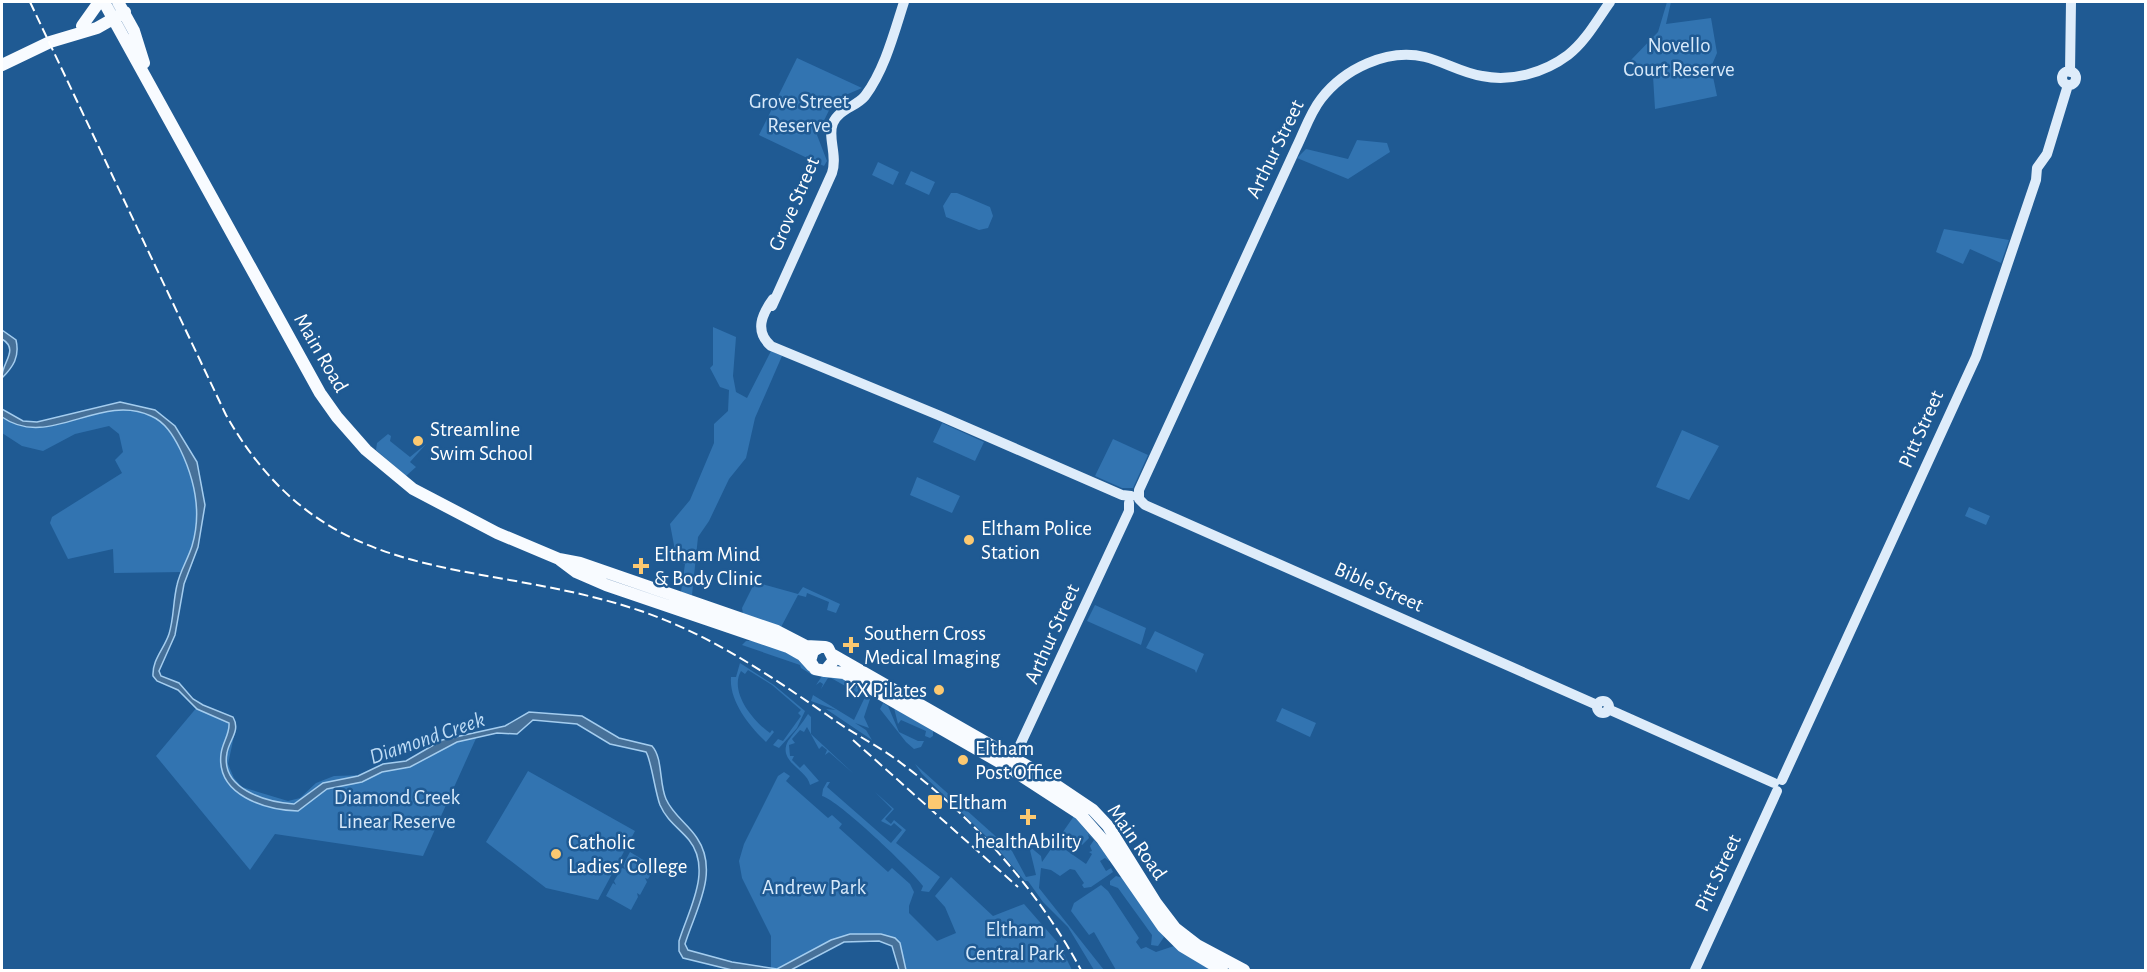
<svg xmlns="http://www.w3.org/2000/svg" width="2147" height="972" font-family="'Alegreya Sans',sans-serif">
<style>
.green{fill:#3274b1;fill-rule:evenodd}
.water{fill:#477199;stroke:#a4cdef;stroke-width:1.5}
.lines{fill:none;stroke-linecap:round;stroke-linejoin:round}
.secondary{stroke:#deecfa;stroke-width:10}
.primary{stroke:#f8fbff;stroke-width:12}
.rail{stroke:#fff;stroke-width:2;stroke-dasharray:10 4.5;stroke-linecap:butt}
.poi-dot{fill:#fcc971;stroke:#1f5a93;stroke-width:2}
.labels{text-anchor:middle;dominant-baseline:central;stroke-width:5;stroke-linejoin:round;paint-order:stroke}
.park-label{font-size:21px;fill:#d7e9fa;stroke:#1f5a93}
.street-label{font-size:21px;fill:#fff;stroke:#1f5a93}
.poi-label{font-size:21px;fill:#fff;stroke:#1f5a93;text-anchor:start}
.water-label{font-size:22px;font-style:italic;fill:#bddbf5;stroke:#1f5a93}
</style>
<rect width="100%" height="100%" fill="#1f5a93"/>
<!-- green -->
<path class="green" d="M1667,2H1671L1666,24L1711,18L1717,53L1711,67L1717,96L1655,109L1653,76C1644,71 1639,63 1631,60L1658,32Z
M797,58L862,88L834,100L817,135L827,161L824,166L759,135Z
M1357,140L1387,143L1390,152L1348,179L1297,158L1306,149L1348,159Z
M878,162L899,172L893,185L872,175Z
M911,171L935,182L929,195L905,184Z
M951,193H957L990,207L993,216L988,228L979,230L946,217L943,206Z
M1944,229L2009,240L2001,263L1970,249L1963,264L1936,252Z
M713,327L736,337L733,376L736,392L747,398L771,351L782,356L755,418L746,458L729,479L709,521L698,537L692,595L681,592L685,564L677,561L670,524L690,500L714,443V424L728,411L729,390L720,387L710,368L713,365Z
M138,407L166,421L191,460L202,513L184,572L114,573L113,549L68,559L50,523L52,517L122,473L115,460L123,452L119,434L109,426L75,434L43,451L22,446L2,433V413L24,426L96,409Z
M942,423L984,442L975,461L933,442Z
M1682,430L1719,446L1689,500L1656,487Z
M388,434L391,436L390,441L410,457L426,444L410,462L416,467L406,476L376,450L377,443Z
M1113,439L1148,455L1133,488H1122L1095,476Z
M917,477L960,496L952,513L910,495Z
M1969,507L1990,516L1986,525L1965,516Z
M755,582L798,594L803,587L840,604L836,613L827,610L829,602L807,593L806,597L798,595L780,629L743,614L742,608Z
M1095,605L1146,628L1141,645L1087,621Z
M1155,631L1204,654L1196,673L1195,670L1146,648Z
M746,641H752L791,653L814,676L801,668L800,665L742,645Z
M740,663L774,685L805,711L797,728L779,748L773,745L778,739L783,741L801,716L798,713L801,710L772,685L748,670L745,674L741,671C729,692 753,721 770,733L772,730L774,732L766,742C749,726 729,701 731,677H736Z
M838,675L871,696L864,717L869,728L855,723L866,730L872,740L826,709L836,710L811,701L813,695L854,720L865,697L831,678H828L821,689L823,684L820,682L816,685L822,676Z
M883,703L888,706L899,732L918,741H924L921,747L914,749L906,742L880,709Z
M198,706L221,712L236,727L228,764L234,778L242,787L288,801L300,798L316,783L334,776L365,775L404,765L428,750L478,734L423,856L275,834L250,870L156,756Z
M894,708L933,731V736L930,738L925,736L926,731L901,720L898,724Z
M1282,708L1316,723L1310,737L1276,721Z
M808,714L811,717V734L854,774L829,752L825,755L827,750L822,746L819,749L807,727L804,732L800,730L792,739L795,743L789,745L790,756H794L792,760L800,768L804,764L819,781L810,785C807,769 777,762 788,741C794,732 802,724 808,714Z
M915,764L1012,851L1026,877L1036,875L1029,846L1041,856L1042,862L1074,816L1111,860L1109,861L1105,858L1100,861L1106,871L1111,868L1113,872L1091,887L1084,888L1082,885L1084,883L1075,870L1070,869L1060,876L1051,870L1041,868L1039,888L1104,970H1094L1068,927L1043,902L1028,881H1025L991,841L922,774ZM1088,834L1094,840L1090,846L1092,851L1089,852L1092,854L1086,864L1063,848L1070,836L1082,845L1089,838Z
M528,771L635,831L598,900L546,888L486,842Z
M784,772L790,776L786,781L828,818L832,815L842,824L839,828L888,872L892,868L910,884L914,892L909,906V913L937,941L956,933L945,907L935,896L951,877L993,916L1024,904L1059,944L1072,970H903L893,942L853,938L781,970H771V936L742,878L739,861L744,844L778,776Z
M827,782H830L827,787L891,843L902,830L894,823L891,826L881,821L892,809L875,792L894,809L885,819L891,824L894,820L906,830L896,843L940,877L929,892L921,891L923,886C911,869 838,800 822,796L823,789Z
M630,852L655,867L648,879L645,878L647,882L640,895L637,893L638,897L631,910L606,896L613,883L616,885L614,881L622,868L625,869L623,865Z
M1116,876L1123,878L1164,937L1158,946L1151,945L1152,935L1118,888L1110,885V881Z
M1101,885L1108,891L1139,938L1136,942L1141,949L1146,947L1156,952L1174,946L1211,970H1116L1094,932L1089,935L1071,911L1074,903Z"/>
<!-- water -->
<path class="water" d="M2,330L16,340C20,357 13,367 2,378C1,363 20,350 2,339Z
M120,402L155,410L175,426L197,462L205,505L198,547L184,584L175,635L159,671L161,676L179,683L193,699L203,705L233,717C241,731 229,740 227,753C220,789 266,802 294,804L323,783L358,776L383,764L406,761L442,740L505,726L529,712L582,716L619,738L652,746C663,758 659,783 666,799C673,815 688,824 697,838C720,872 695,911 685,944L688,950L732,962L777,969L831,940L850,934H881L895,938L900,943L906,970H899L892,946L879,941L844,942L791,970H732L683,958L679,951V941C688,911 713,870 689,840C679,828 667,821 660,805C655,792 651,759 646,752L610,744L577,724L533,720L517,734L497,733L457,742L410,767L382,772L362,782L327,789L298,811C265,810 216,795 221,754C222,743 230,734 229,723L197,709L178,690L157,681L153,676C152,660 164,649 169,634C174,618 173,601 177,585C180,571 188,559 192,546C202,513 195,480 180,449C173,435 165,422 151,416C100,392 49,450 2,417V409L23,421L37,422Z"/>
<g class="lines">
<!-- secondary -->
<path class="secondary" d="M2062 78a7 7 0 1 1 14 0a7 7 0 1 1-14 0Z
M2070,72L2071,2
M773,299C762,314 754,331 771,346L938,415L1122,495L1131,496
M772,306L832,173C838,155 827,137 833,123C839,109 856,107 865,96C885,69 894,33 904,2
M1139,498V490L1296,148C1304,132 1310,113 1321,99C1344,69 1387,48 1425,57C1445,62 1462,73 1482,76C1511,82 1544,73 1568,55C1586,41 1597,20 1610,2
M1139,499L1145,505L1597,705
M1597 707a6 6 0 1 1 12 0a6 6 0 1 1-12 0Z
M1608,709L1774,783
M1014,758L1129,511V503
M1782,780L1976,357L2036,180L2037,168L2047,154L2068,85
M1695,970L1777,791"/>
<!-- primary -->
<path class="primary" d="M104,2L320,393L337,417L366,450L413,489L497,533L559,559L580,563L777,631L806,646L825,647L828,648L834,660L825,671L815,669L810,661L813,651L820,647
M118,2L134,31L144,63
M82,26L99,2
M2,65L50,42L97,28L125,12
M560,560L576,572L606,585L788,647L802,655L812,666
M833,655L1029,767L1093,810L1108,826L1156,903L1175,928L1197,945L1244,970
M825,671L844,673L1008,767L1080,814L1102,839L1163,927L1182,946L1222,970"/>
<!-- rail -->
<path class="rail" d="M30,2L226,415C328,594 475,555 641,611C711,635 769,675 830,717C853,734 879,746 901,763C974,818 1038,890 1081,970
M853,740L1018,887"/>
</g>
<!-- markers -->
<g class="poi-dot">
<circle cx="418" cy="441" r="6"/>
<circle cx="969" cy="540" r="6"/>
<path d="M638 557h6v6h6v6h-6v6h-6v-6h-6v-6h6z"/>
<path d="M848 636h6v6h6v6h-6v6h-6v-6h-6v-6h6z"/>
<circle cx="939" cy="690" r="6"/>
<circle cx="963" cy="760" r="6"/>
<rect x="927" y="794" width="16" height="16" rx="3"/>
<path d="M1025 808h6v6h6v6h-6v6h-6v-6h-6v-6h6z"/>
<circle cx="556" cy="854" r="6"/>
</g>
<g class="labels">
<!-- park labels -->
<g class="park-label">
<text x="1679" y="45">Novello<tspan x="1679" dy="24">Court Reserve</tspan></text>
<text x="799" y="101">Grove Street<tspan x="799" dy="24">Reserve</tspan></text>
<text x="397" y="797">Diamond Creek<tspan x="397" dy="24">Linear Reserve</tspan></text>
<text x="814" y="887">Andrew Park</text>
<text x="1015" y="929">Eltham<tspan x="1015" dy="24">Central Park</tspan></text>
</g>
<!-- street labels -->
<g class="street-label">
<text transform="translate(1275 149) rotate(-64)">Arthur Street</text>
<text transform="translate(794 204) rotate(-67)">Grove Street</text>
<text transform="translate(321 353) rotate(60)">Main Road</text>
<text transform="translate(1921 429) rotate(-66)">Pitt Street</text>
<text transform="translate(1379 587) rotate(24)">Bible Street</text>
<text transform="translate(1052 634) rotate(-66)">Arthur Street</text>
<text transform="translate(1137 842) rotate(55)">Main Road</text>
<text transform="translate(1718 873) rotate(-65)">Pitt Street</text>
</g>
<!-- poi labels -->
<g class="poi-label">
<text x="430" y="429">Streamline<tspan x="430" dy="24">Swim School</tspan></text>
<text x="981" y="528">Eltham Police<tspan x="981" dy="24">Station</tspan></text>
<text x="654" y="554">Eltham Mind<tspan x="654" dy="24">&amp; Body Clinic</tspan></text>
<text x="864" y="633">Southern Cross<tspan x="864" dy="24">Medical Imaging</tspan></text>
<text x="927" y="690" text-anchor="end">KX Pilates</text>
<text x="975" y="748">Eltham<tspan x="975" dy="24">Post Office</tspan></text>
<text x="948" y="802">Eltham</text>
<text x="1028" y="841" text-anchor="middle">healthAbility</text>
<text x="568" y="842">Catholic<tspan x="568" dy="24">Ladies' College</tspan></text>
</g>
<!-- water labels -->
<g class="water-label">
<text transform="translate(427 738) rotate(-19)">Diamond Creek</text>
</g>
</g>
<!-- border -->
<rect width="2147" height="972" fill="none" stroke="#ffffff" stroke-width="6"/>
</svg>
